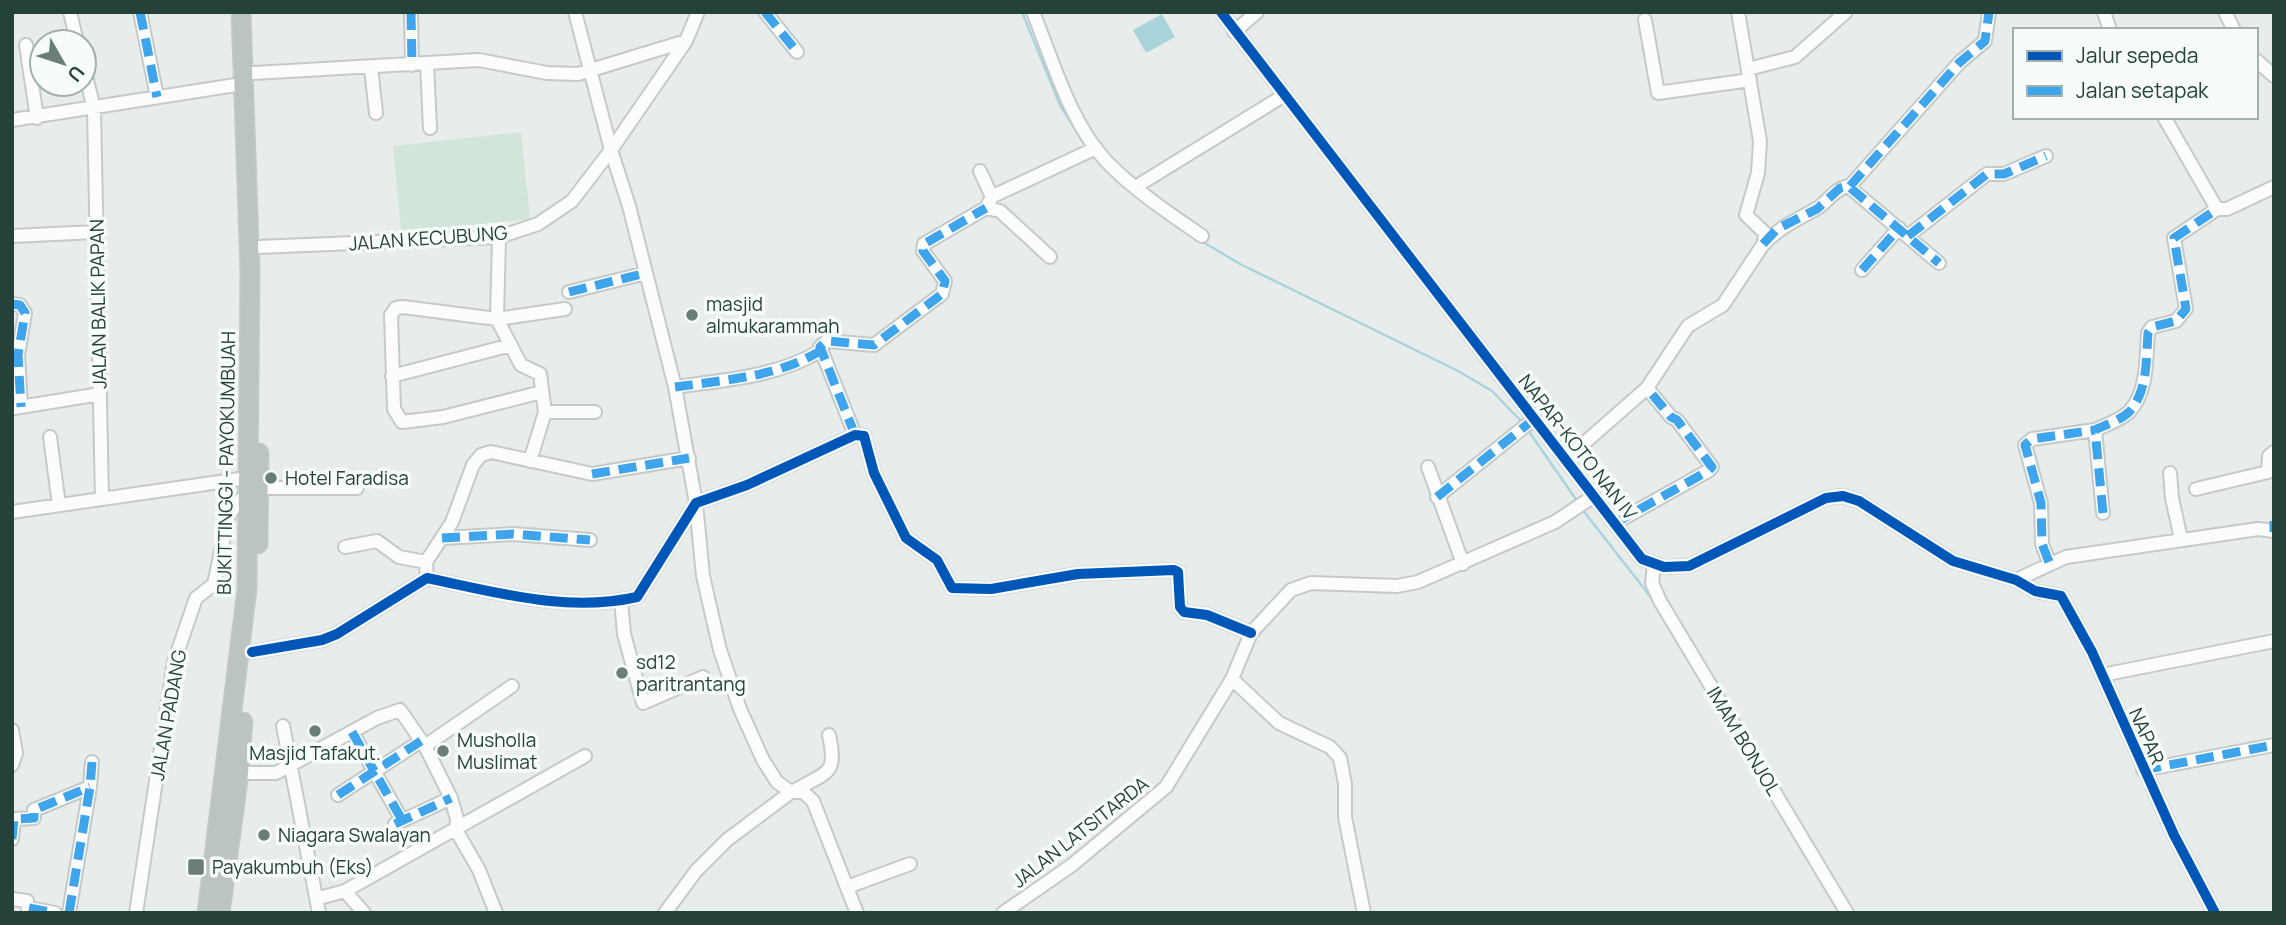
<svg xmlns="http://www.w3.org/2000/svg" width="2286" height="925" font-family="Manrope,sans-serif">
<style>
.green{fill:#d1e6d8}
.water{fill:#a9d4db}
.lines{fill:none;stroke-linecap:round;stroke-linejoin:round}
.stream{stroke:#a9d4db;stroke-width:2.5}
.minor-casing{stroke:#c5cac8;stroke-width:16}
.highway-casing{stroke:#c3ccc9;stroke-width:21}
.minor{stroke:#fcfcfc;stroke-width:12}
.highway{stroke:#bcc4c2;stroke-width:18}
.quiet{stroke:#3ea4ec;stroke-width:9;stroke-dasharray:18 9;stroke-linecap:butt}
.cycleway-casing{stroke:#f7fbf9;stroke-width:15}
.cycleway{stroke:#0057b8;stroke-width:10}
.poi-dot{fill:#697e78;stroke:#f7fbf9;stroke-width:2.5}
.labels{text-anchor:middle;dominant-baseline:central;stroke-width:7;stroke-linejoin:round;paint-order:stroke}
.street-label{font-size:19px;fill:#24423a;stroke:#f7fbf9}
.poi-label{font-size:19px;fill:#24423a;stroke:#f7fbf9;text-anchor:start}
</style>
<rect width="100%" height="100%" fill="#e8edeb"/>
<!-- green -->
<path class="green" d="M521,132L530,219L401,232L393,146Z"/>
<!-- water -->
<path class="water" d="M1162,14L1175,37L1146,53L1133,30Z"/>
<g class="lines">
<!-- stream -->
<path class="stream" d="M1022,12L1060,105L1087,148
M1203,242L1240,264L1458,371L1492,391L1522,422
M1528,430L1577,501
M1582,509L1653,600"/>
<defs>
<path id="minor" d="M70,12L77,42
M140,12L157,97
M411,12L412,65
M575,12L611,150L629,206L675,387L696,503L703,576L720,650L740,709L763,760L777,782L791,792H803L813,801L857,913
M765,12L797,52
M1033,12C1053,61 1070,123 1107,162C1134,190 1170,214 1202,236
M1221,12L1642,559L1664,567L1689,566L1826,498L1843,496L1859,501L1953,561L2016,580L2035,591L2061,596L2092,652L2174,835L2215,913
M2104,12L2110,30
M2225,12L2234,30
M1645,20L1658,93L1750,80
M1234,32L1257,12
M26,45L37,118
M2256,60L2274,76
M427,64L430,128
M84,68L94,109L102,499
M371,68L376,113
M1748,69L1795,57L1846,12
M253,73L479,60L547,73L578,74L686,41
M2164,117L2217,209H2227L2274,187
M12,120L242,84
M980,171L992,197L986,208L1000,211L1050,257
M1137,186L1283,96
M1850,186L1960,62L1985,41L1989,12
M991,197L1096,148
M12,236L96,232
M1908,236L1987,174H2004L2046,156
M499,237L497,319L521,365L540,374L545,412L530,461
M1764,244C1780,227 1796,220 1816,209C1828,202 1834,189 1848,186L1939,263
M258,247L499,237L538,224L572,201L611,150L686,41L698,12
M1862,270L1899,228
M569,292L646,273
M12,304L20,305L25,313L18,355L21,407
M392,376L511,345
M675,387C724,380 777,377 820,351
M542,392L443,417L402,422L394,409L391,315L396,308L403,307L497,319L565,309
M14,408L100,394
M545,412H595
M855,435L820,347L827,341L874,345L942,294L945,281L923,251L924,244L986,208
M50,437L59,505
M1565,460L1647,388L1688,326L1723,305L1764,243L1765,233L1746,215L1758,173L1760,141L1738,12
M1428,467L1463,564
M2170,473L2172,498L2181,539
M259,488H357
M2196,489L2268,472L2269,456L2274,452
M1437,497L1534,419
M12,512L247,478
M2103,513L2095,430C2105,425 2121,420 2129,412C2148,392 2146,359 2148,333L2152,327L2176,321L2186,309L2174,238L2217,209
M1615,523L1708,471L1712,467L1677,420L1671,417L1647,388
M442,538L513,534L590,540
M345,547L377,541L399,557L426,562
M2049,562L2042,544L2041,503L2025,445L2032,439L2095,430
M1654,565L1652,583L1660,601L1847,913
M427,578L426,562L452,522L473,465L481,455L491,452L592,474L689,458
M2016,580L2066,557L2258,529L2274,531
M621,600L624,634L643,703L703,677
M252,652L322,640L337,634L427,578C496,592 566,613 637,597L696,503L747,485L855,435L864,436L874,473L906,538L937,560L952,588L991,589L1078,574L1174,570L1178,572L1180,607L1184,612L1207,615L1251,633
M2102,675L2274,641
M1232,679L1279,723L1330,747L1340,758L1345,784V817L1364,913
M283,726L319,913
M12,730L16,753L12,765
M352,732L402,820
M425,746L512,686
M2143,770L2274,745
M239,773H276L377,718L400,710L425,746L451,798L457,819L456,830L479,870L496,913
M794,791C827,771 838,776 829,735
M338,795L421,741
M395,824L451,798
M12,839L14,819L34,818V810L90,787
M847,887L910,864
M345,891L364,913
M319,898L345,891L585,756
M12,899L27,901L28,912
M29,908L55,913
M69,913L90,787L92,762
M136,913L174,662L196,598L214,584L229,514L246,494
M665,913L696,871L727,840L791,792
M1003,913L1072,865L1166,787L1232,679L1251,633L1291,590L1311,583L1397,586L1418,582L1555,522L1594,496"/>
<path id="highway" d="M258,544L259,453
M207,913L247,589L250,271L241,12
M220,913L239,773L243,722"/>
</defs>
<!-- minor casing -->
<use href="#minor" class="minor-casing"/>
<!-- highway casing -->
<use href="#highway" class="highway-casing"/>
<!-- minor -->
<use href="#minor" class="minor"/>
<!-- highway -->
<use href="#highway" class="highway"/>
<!-- quiet -->
<path class="quiet" d="M140,12L157,97
M411,12L412,65
M765,12L797,52
M1850,186L1960,62L1985,41L1989,12
M1908,236L1987,174H2004L2046,156
M1763,244L1777,229L1817,209L1840,188L1848,186L1939,263
M1862,270L1899,228
M569,292L646,273
M12,304L20,305L25,313L18,355L21,407
M675,387C724,380 777,377 820,351
M855,435L820,347L827,341L874,345L942,294L945,281L923,251L924,244L986,208
M592,474L689,458
M1437,497L1534,419
M2103,513L2095,430C2105,425 2121,420 2129,412C2148,392 2146,359 2148,333L2152,327L2176,321L2186,309L2174,238L2217,209
M2274,521V532
M1615,523L1708,471L1712,467L1677,420L1671,417L1647,388
M442,538L513,534L590,540
M2049,562L2042,544L2041,503L2025,445L2032,439L2095,430
M352,732L402,820
M2143,770L2274,745
M338,795L421,741
M395,824L451,798
M12,839L14,819L34,818V810L90,787
M29,908L55,913
M69,913L90,787L92,762"/>
<defs>
<path id="cycleway" d="M1221,12L1642,559L1664,567L1689,566L1826,498L1843,496L1859,501L1953,561L2016,580L2035,591L2061,596L2092,652L2174,835L2215,913
M252,652L322,640L337,634L427,578C496,592 566,613 637,597L696,503L747,485L855,435L864,436L874,473L906,538L937,560L952,588L991,589L1078,574L1174,570L1178,572L1180,607L1184,612L1207,615L1251,633"/>
</defs>
<!-- cycleway casing -->
<use href="#cycleway" class="cycleway-casing"/>
<!-- cycleway -->
<use href="#cycleway" class="cycleway"/>
</g>
<!-- markers -->
<g class="poi-dot">
<circle cx="692" cy="315" r="7"/>
<circle cx="271" cy="478" r="7"/>
<circle cx="622" cy="673" r="7"/>
<circle cx="315" cy="731" r="7"/>
<circle cx="443" cy="751" r="7"/>
<circle cx="264" cy="835" r="7"/>
<rect x="187" y="858" width="18" height="18" rx="3.5"/>
</g>
<g class="labels">
<!-- street labels -->
<g class="street-label">
<text transform="translate(428 238) rotate(-4)">JALAN KECUBUNG</text>
<text transform="translate(98 304) rotate(-91)">JALAN BALIK PAPAN</text>
<text transform="translate(1578 447) rotate(52)">NAPAR-KOTO NAN IV</text>
<text transform="translate(226 463) rotate(-89)">BUKITTINGGI - PAYOKUMBUAH</text>
<text transform="translate(168 715) rotate(-80)">JALAN PADANG</text>
<text transform="translate(2147 736) rotate(66)">NAPAR</text>
<text transform="translate(1744 741) rotate(59)">IMAM BONJOL</text>
<text transform="translate(1080 832) rotate(-38)">JALAN LATSITARDA</text>
</g>
<!-- poi labels -->
<g class="poi-label">
<text x="706" y="304">masjid<tspan x="706" dy="22">almukarammah</tspan></text>
<text x="285" y="478">Hotel Faradisa</text>
<text x="636" y="662">sd12<tspan x="636" dy="22">paritrantang</tspan></text>
<text x="457" y="740">Musholla<tspan x="457" dy="22">Muslimat</tspan></text>
<text x="315" y="753" text-anchor="middle">Masjid Tafakut.</text>
<text x="278" y="835">Niagara Swalayan</text>
<text x="212" y="867">Payakumbuh (Eks)</text>
</g>
</g>
<!-- border -->
<rect width="2286" height="925" fill="none" stroke="#24423a" stroke-width="28"/>
<!-- legend -->
<rect x="2013" y="28" width="245" height="91" fill="#f7fbf9" stroke="#a3b1ad" stroke-width="2"/>
<rect x="2027" y="51" width="35" height="10" fill="#0057b8" stroke="#a3b1ad" stroke-width="2"/>
<text x="2076" y="63" font-size="21" fill="#24423a">Jalur sepeda</text>
<rect x="2027" y="86" width="35" height="10" fill="#3ea4ec" stroke="#a3b1ad" stroke-width="2"/>
<text x="2076" y="98" font-size="21" fill="#24423a">Jalan setapak</text>
<!-- north arrow -->
<g transform="translate(63 63) rotate(129)"><circle r="33" fill="#f7fbf9" stroke="#a3b1ad" stroke-width="2"/>
<path d="M0-5L12 26L0 18L-12 26Z" fill="#697e78"/>
<text y="-10" font-size="19" font-weight="bold" text-anchor="middle" fill="#24423a">U</text>
</g>
</svg>
